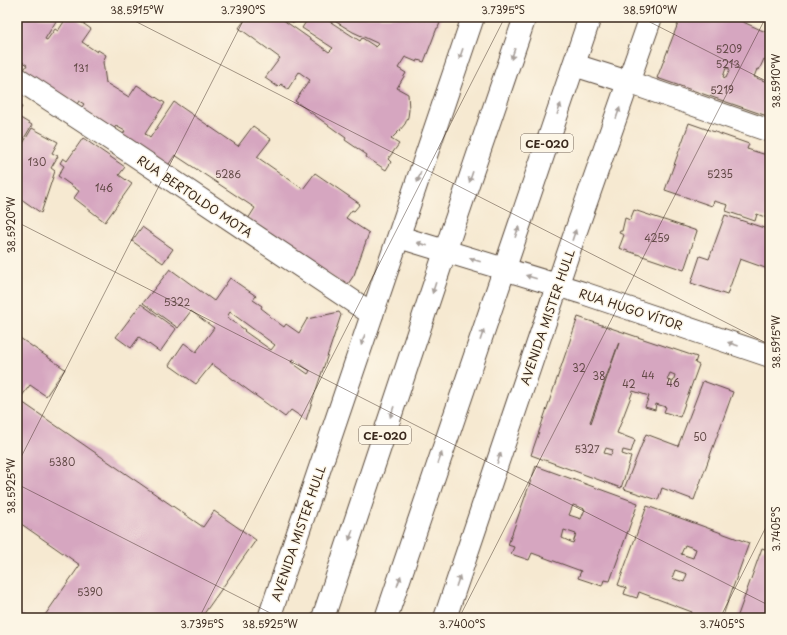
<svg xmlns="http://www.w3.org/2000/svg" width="787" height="635" font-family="'Playpen Sans',sans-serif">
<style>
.building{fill:#d6a6c0;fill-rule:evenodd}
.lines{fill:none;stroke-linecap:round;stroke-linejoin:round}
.street-casing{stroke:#574739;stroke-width:24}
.secondary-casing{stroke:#574739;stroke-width:24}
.highway-casing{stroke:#574739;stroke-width:24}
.street{stroke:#fff;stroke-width:22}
.secondary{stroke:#fff;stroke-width:22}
.highway{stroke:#fff;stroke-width:22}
.oneway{fill:#a79f9a}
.ticks{fill:none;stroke:#3b2a1e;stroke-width:1;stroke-opacity:0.45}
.labels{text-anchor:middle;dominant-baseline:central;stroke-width:3;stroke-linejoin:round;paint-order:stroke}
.number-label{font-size:10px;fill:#624946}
.shield{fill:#fcf5e5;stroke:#75675a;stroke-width:1}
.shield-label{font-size:11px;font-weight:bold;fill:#3b2a1e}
.street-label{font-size:12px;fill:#3b2a1e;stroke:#fcf5e5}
.neatline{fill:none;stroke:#3b2a1e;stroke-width:1.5}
.ticks-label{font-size:10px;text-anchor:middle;fill:#3b2a1e}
</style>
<rect width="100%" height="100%" fill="#fcf5e5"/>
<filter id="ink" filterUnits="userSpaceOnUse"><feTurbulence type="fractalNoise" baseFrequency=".025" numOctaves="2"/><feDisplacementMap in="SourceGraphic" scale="8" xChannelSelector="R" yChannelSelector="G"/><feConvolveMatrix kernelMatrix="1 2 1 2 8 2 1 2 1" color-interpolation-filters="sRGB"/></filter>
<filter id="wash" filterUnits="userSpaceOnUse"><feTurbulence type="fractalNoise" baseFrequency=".012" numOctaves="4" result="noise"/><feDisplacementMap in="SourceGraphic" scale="16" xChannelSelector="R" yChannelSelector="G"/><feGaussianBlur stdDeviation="0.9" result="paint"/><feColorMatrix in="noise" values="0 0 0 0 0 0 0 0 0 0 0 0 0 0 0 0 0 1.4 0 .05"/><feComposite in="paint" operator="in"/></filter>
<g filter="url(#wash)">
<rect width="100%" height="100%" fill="#f6e9d1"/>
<g id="blocks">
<!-- building -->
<path class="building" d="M17,17L58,18L45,39L47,40L55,29L58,31L67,17H74L91,29L82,42L97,52L98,50L106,55L103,62L106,83L129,97L137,85L165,103L145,134L150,138L174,102L238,146L253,126L271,139L257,157L303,189L315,173L360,204L354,211L352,210L346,218L369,233L354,275L346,287L248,219L255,208L175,155L167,167L121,137L125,131L116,126L112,131L80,110L84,104L79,101L75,107L22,73L27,65L17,59Z
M247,17H279L329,52L333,48L302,28L309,17H323L360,41L362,38L376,47L379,44L353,32L328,17H442L438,28H437L424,62L418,60L417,62L405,57L398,68L406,73L397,88L408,94L409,110L408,117L405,124L400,130L391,139L399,144L388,159L391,162L386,170L366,157L367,155L345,140L346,138L295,101L310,80L299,72L288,89L281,84L278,87L265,78L280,58L239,28Z
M284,17H297L294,23Z
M677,17H732L770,34V62L764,59L759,70L757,69L754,77L770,83V117L657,78L679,21L676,19ZM726,68L730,69L726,78L723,77Z
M759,17H770V22Z
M17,104L22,107L17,115Z
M17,116L32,125L17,150Z
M689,123L749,144L747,149L770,156V219L757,214L755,221L726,211L728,205L714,201L712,206L665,190Z
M32,128L58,142L52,153L58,156L51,168L55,171L41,213L17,196V154Z
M83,138L125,167L119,175L132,184L105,222L74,198L79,191L58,176L64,166L60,163L63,158L67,161Z
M634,210L697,231L684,270L619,248L624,235L619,233L620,231H622L625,218L630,220Z
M725,215L770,230V277L766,276L768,269L740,259L727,295L691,283L700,256L709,259Z
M142,227L173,249L163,263L132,241Z
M170,269L214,301L230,278L256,296L253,300L262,306L261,308L270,315L269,316L284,327L286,324L299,333L307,319L339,312L341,315L306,420L291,410L285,417L212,364L196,384L169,365L184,343L196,352L214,328L191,311L178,328L143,303ZM230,312L275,345L271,350L244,331L245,330L227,317ZM293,359L310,371L308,374L291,362Z
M141,304L176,329L160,352L139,337L131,348L116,337Z
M578,317L697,357L695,363L699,365L680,417L664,412L666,407L656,404L655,410L645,407L649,396L633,391L617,433L635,440L631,452L623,450L622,454L631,457L621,488L531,455ZM619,342V343L591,423L590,422ZM670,373L675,375L673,382L667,380ZM606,448L613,450L611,455L604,453Z
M17,336L65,369L46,396L30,385L19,400L203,527L214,511L256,540L201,618H43L80,565L17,521Z
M703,381L733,392L694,500L662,488L658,500L624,489L646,434L678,446Z
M536,466L638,503L610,581L604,580L602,586L578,578L581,571L532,553L529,560L511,554L514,547L508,545ZM573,505L585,509L581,519L569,515ZM564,530L576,534L573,543L562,538Z
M647,506L749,543L722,618H690L692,612L639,592L637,598L624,594L626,588L618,585ZM685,545L696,549L693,558L681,554ZM675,570L687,574L684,582L672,578Z
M762,548L770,551V618H737Z
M17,610L27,618H17Z"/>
</g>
</g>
<g filter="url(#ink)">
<use href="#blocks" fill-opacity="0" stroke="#574739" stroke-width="1"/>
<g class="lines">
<defs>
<path id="street" d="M574,65L628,82L770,131
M17,78L121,146L372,314
M399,237L583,293L770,356"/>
<path id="secondary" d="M269,618L473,17
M445,618L570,248L651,17"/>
<path id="highway" d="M323,618L452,231L525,17
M386,618L590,17"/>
</defs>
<!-- street casing -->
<use href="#street" class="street-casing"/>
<!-- secondary casing -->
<use href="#secondary" class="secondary-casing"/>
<!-- highway casing -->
<use href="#highway" class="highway-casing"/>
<!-- street -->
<use href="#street" class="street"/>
<!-- secondary -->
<use href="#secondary" class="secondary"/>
<!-- highway -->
<use href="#highway" class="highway"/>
</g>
<!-- one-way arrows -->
<defs><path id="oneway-solid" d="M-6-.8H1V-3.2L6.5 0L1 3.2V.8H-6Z"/></defs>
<g class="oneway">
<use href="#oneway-solid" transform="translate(461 54) rotate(109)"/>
<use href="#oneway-solid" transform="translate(513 54) rotate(109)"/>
<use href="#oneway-solid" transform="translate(559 109) rotate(-71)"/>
<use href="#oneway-solid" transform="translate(618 113) rotate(-71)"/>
<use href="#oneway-solid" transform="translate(419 177) rotate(109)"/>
<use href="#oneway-solid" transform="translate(471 177) rotate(109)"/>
<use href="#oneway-solid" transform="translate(517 232) rotate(-71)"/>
<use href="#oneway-solid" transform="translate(574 235) rotate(-71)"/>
<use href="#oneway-solid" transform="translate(422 244) rotate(-163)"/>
<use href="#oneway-solid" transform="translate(475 260) rotate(-163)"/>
<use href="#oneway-solid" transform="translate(531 277) rotate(-163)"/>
<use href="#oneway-solid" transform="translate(434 288) rotate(108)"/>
<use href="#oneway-solid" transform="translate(482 335) rotate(-71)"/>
<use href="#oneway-solid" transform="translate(363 340) rotate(109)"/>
<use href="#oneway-solid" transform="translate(733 344) rotate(-161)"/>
<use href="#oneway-solid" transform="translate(392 412) rotate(109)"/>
<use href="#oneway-solid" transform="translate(440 458) rotate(-71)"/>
<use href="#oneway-solid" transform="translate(499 458) rotate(-71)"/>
<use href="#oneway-solid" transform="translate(351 535) rotate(109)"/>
<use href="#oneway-solid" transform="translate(399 581) rotate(-71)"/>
<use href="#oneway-solid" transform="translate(458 581) rotate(-71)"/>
</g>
</g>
<!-- ticks -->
<path class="ticks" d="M127,17L770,345M640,17L770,83M17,222L770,606M17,465L245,17M17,484L280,618M199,618L505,17M459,618L766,17M720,618L770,519"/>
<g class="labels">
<!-- number labels -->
<g class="number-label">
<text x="729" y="48">5209</text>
<text x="728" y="63">5213</text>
<text x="81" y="67">131</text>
<text x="722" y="89">5219</text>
<text x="37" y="161">130</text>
<text x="228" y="173">5286</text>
<text x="720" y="173">5235</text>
<text x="104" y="187">146</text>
<text x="657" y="237">4259</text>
<text x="177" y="301">5322</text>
<text x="579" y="367">32</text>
<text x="648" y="374">44</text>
<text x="599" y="375">38</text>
<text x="673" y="382">46</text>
<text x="629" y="383">42</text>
<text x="700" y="436">50</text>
<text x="587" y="448">5327</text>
<text x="62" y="461">5380</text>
<text x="90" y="591">5390</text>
</g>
<!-- shield labels -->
<g class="shield">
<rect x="521" y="134" width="52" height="18" rx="3"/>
<rect x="359" y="426" width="52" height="18" rx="3"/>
</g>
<g class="shield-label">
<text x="547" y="143">CE-020</text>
<text x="385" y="435">CE-020</text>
</g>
<!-- street labels -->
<g class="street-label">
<text transform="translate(195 196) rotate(34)">RUA BERTOLDO MOTA</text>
<text transform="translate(631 309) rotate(18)">RUA HUGO VÍTOR</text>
<text transform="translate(547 317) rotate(-71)">AVENIDA MISTER HULL</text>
<text transform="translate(298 533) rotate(-71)">AVENIDA MISTER HULL</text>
</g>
</g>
<!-- margin -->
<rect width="787" height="635" fill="none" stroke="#fcf5e5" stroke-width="44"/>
<rect x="22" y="22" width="743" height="591" class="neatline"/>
<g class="ticks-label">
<text x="137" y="14">38.5915°W</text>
<text x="243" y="14">3.7390°S</text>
<text x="503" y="14">3.7395°S</text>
<text x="650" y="14">38.5910°W</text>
<text transform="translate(776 81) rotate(-90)" y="4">38.5910°W</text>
<text transform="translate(11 225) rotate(-90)" y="4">38.5920°W</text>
<text transform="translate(776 342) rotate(-90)" y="4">38.5915°W</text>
<text transform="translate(11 486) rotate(-90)" y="4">38.5925°W</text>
<text transform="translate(776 529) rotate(-90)" y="4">3.7405°S</text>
<text x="202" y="628">3.7395°S</text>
<text x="270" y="628">38.5925°W</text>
<text x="462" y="628">3.7400°S</text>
<text x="722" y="628">3.7405°S</text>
</g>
</svg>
